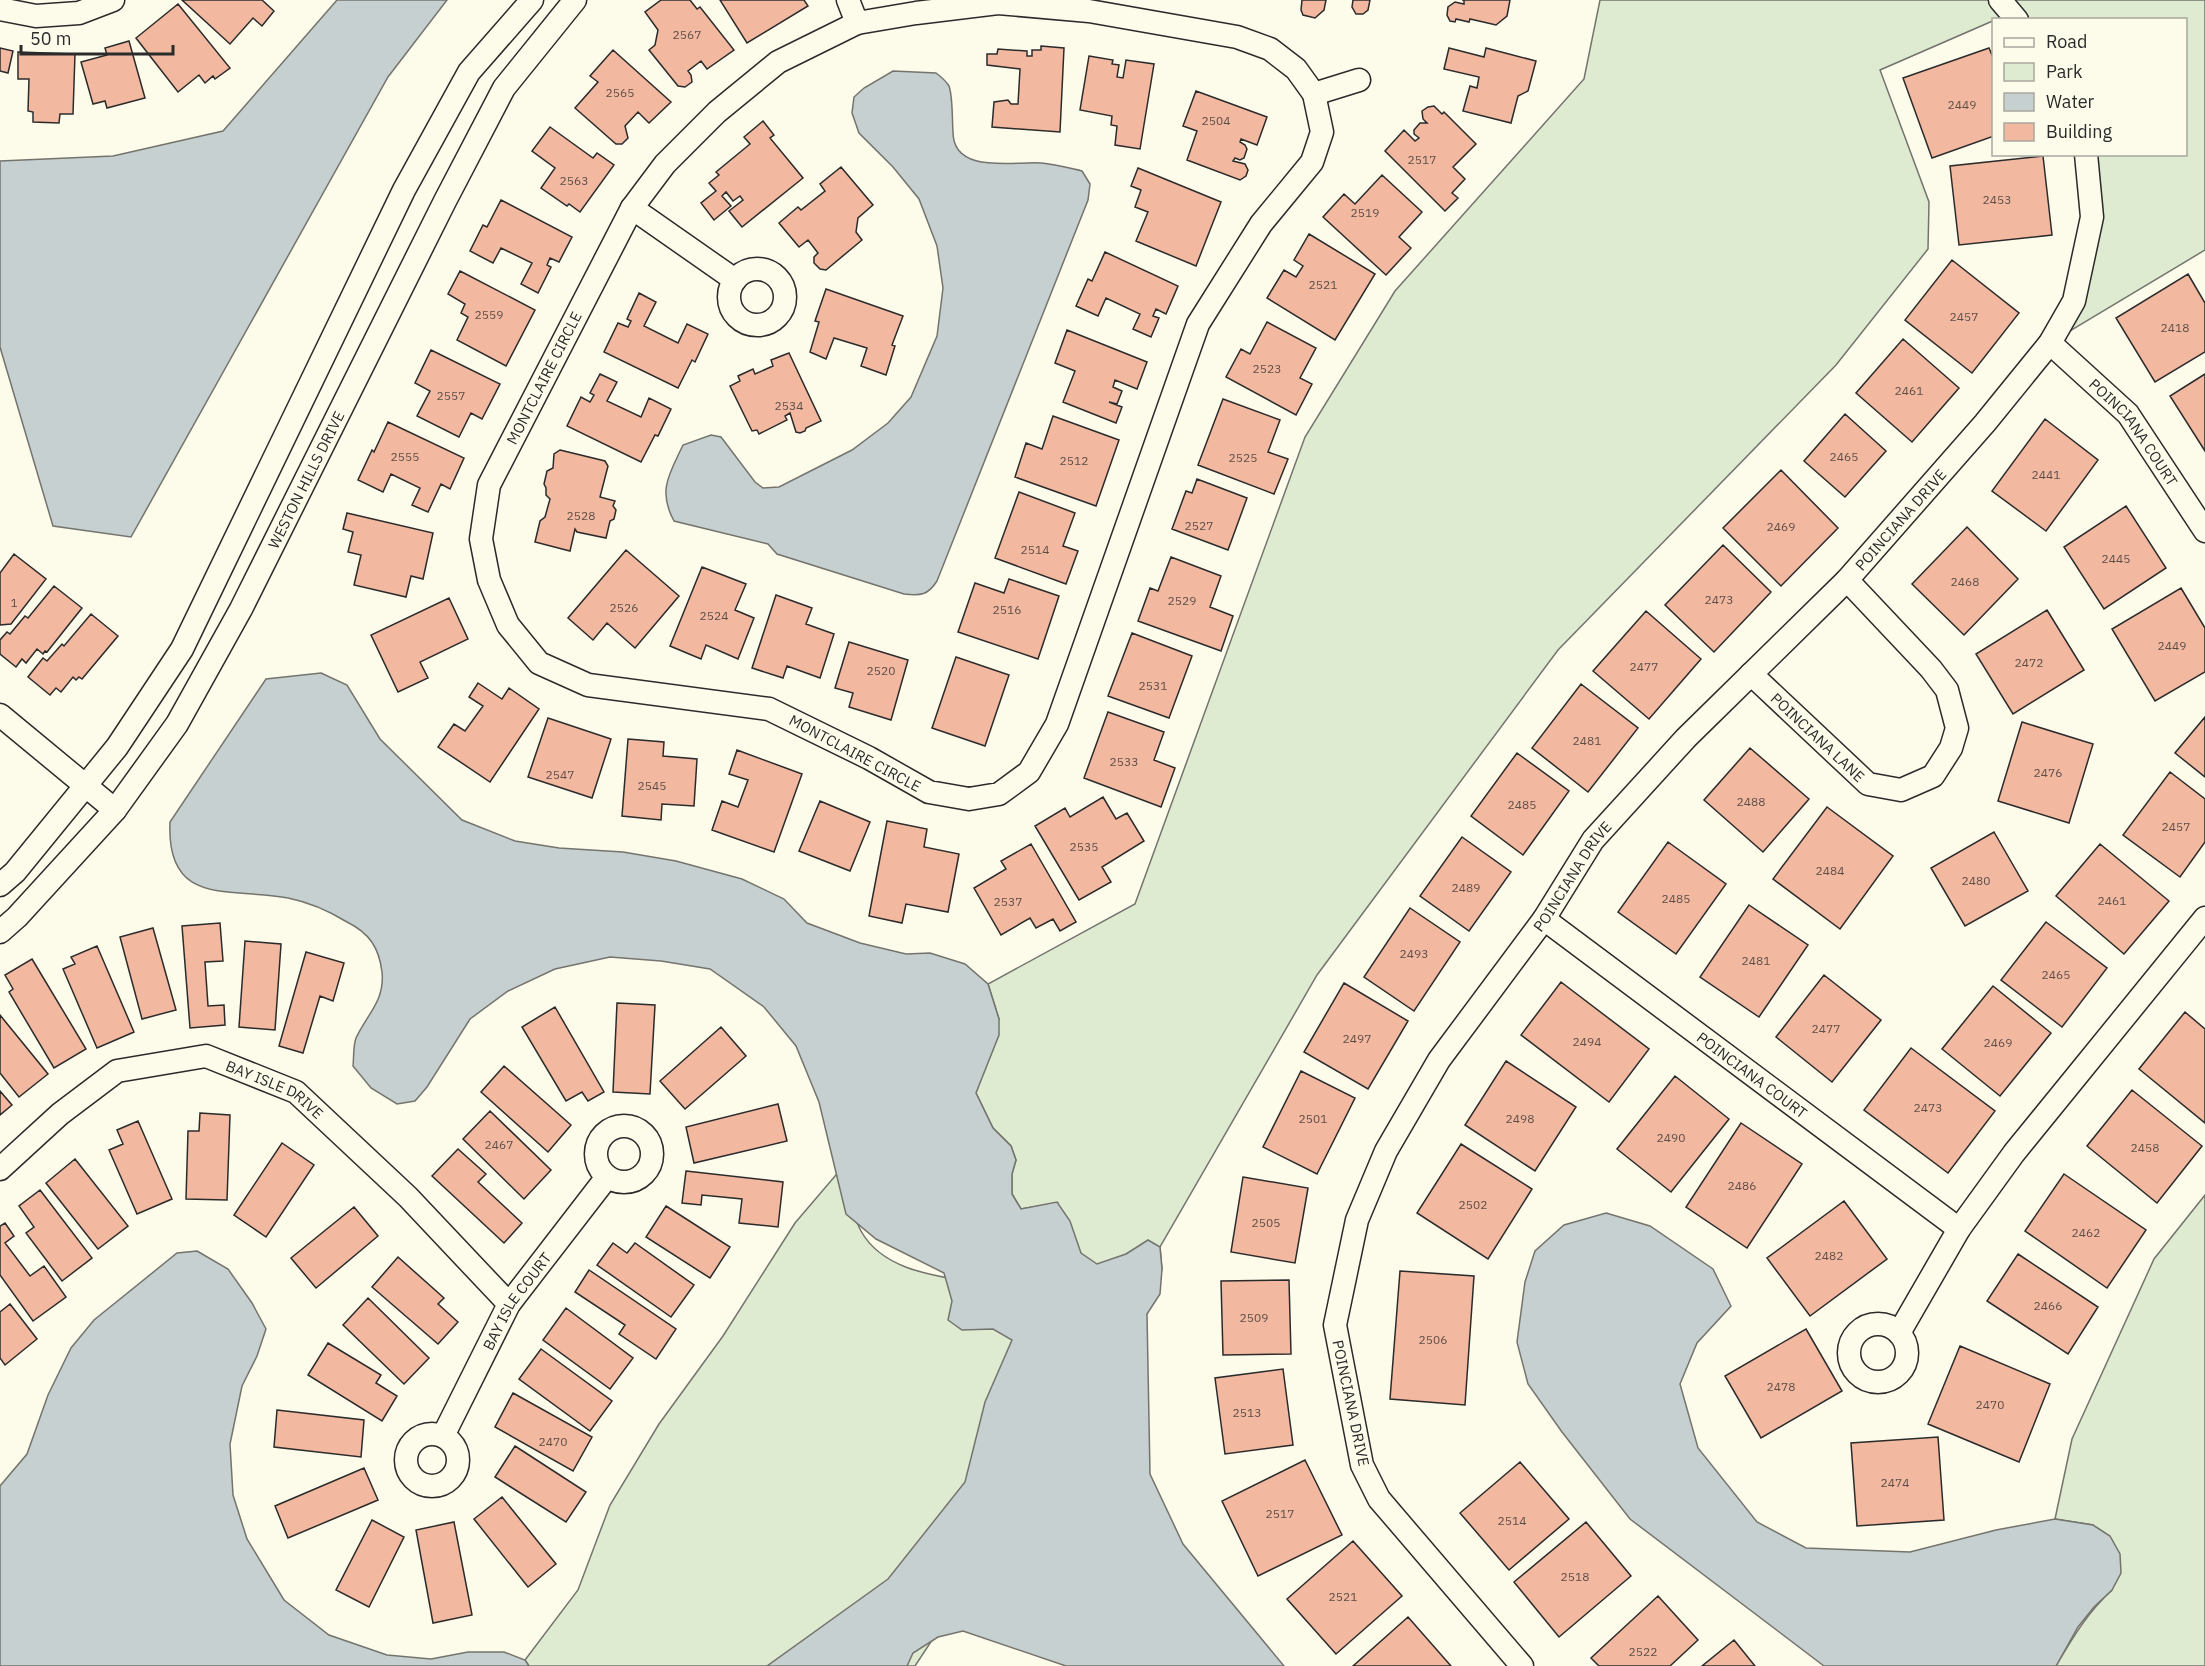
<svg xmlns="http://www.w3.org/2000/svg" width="2205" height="1666" font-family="'IBM Plex Sans',sans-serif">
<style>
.green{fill:#deebd1;stroke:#74746e;stroke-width:1.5}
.water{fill:#c7d0d0;stroke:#74746e;stroke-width:1.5}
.building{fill:#f2b8a0;stroke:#2b2b2b;stroke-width:1.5}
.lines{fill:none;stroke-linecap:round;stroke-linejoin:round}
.minor-casing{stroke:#2b2b2b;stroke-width:25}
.minor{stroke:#fdfbea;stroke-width:22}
.labels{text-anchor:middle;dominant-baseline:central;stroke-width:4.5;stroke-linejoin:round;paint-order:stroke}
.number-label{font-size:12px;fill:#5d4e48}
.street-label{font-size:15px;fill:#2b2b2b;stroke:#fdfbea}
</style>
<rect width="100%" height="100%" fill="#fdfbea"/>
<!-- green -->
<path class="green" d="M1600,0H2205V250L2050,343L2074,301L2086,155L2186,154V20H2017L2011,13L1880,70L1929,202L1928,249L1836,365L1558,650L1317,975L1160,1247L1162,1269L1147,1314L915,1666H529L525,1660L578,1590L610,1505L659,1424L723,1336L795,1223L841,1169C846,1190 851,1212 861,1231C883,1271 937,1276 977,1283L1057,1203L1021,1209L1012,1194V1174L1016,1160L1011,1146L993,1128L976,1093L999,1019L988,984L1135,904L1305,437L1395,291L1584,79Z
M2205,1195V1666H2056C2073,1637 2088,1612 2112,1590L2093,1525L2055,1519L2072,1439L2154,1259Z"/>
<!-- water -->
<path class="water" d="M337,0H447L388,77L131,537L53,526L0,347V161L113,156L223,131Z
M893,71L936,73C940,76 946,81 949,86C953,97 952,120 953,132C953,175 1015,161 1041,163C1055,164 1069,168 1082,171L1090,184L1088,200L937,581C928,595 921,596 904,594L777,554L768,544L674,521C657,490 670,473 683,445L711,435L721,437L755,482L763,488L779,487L852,450L888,423L911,397L937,336L943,288L937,246L919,199L893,167L859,133L852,113L854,97L864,88Z
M321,673L347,685L380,739L462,820L515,841L559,848L623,852L676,861L742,879L784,899L807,923L860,943L906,954L930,953L965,964L988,984L999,1019V1035L976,1093L993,1128L1011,1146L1016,1160L1012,1174V1194L1021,1209L1057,1202L1070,1221L1081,1253L1097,1264L1126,1254L1148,1240L1160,1247L1162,1269L1160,1294L1147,1314L1150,1474L1183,1544L1284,1666H1066L963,1631L938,1637L913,1653L907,1666H767L888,1579L965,1482L985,1402L1012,1340L993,1329L962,1330L948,1320L952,1301L944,1273L876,1239L846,1214L819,1102L796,1046L764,1007L710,969L661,961L610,957L555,969L508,991L470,1019L427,1087L415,1101L397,1104L371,1088L353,1066C354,1057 353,1046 356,1038C367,1014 385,1001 382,972C379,947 369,933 347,922C329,911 308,902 288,898C231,887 166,908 170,822L266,679Z
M1606,1213L1650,1226L1713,1269L1731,1306L1697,1343L1680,1384L1698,1448L1757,1522L1806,1548L1910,1552L1996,1530L2055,1519L2093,1525L2110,1536L2120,1554L2121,1573L2112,1590L2094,1607L2078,1627L2056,1666H1824L1630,1519L1562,1432L1528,1384L1517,1342L1525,1282L1535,1251L1564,1225Z
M197,1251L228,1269L252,1303L266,1329L257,1356L242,1386L230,1444L233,1495L247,1539L284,1600L329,1635L387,1655L431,1659L468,1652H504L525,1660L529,1666H0V1486L27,1454L48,1395L71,1348L94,1320L177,1253Z"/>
<!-- building -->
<path class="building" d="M182,0H262L274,11L262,26L253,18L230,44Z
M661,0H690L697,9L700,7L734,50L707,69L701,61L688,71L691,75L692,82L685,87L678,86L649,50L655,45L658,30L645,12Z
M720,0H804L808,6L747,43Z
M1302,0H1326L1324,10L1315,18L1303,15L1301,10Z
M1353,0H1370L1368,10L1363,14H1356L1352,7Z
M1462,0H1510L1507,16L1496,25L1470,19L1469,22L1456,19L1455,22L1450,21L1447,15L1448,7L1455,2L1464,4V0Z
M178,4L230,68L215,79L213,76L205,83L199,75L178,92L136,38Z
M129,41L145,98L107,108L105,101L93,104L81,62L107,55L105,48Z
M1041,46L1064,48L1060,132L992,127L994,102L1008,100L1011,104H1018L1020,69L987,65V54H997L998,49L1027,51V56H1032V50H1041Z
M0,48L13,51L8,73L0,71Z
M1449,48L1484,57L1486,48L1536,61L1528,91L1518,96L1511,123L1463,111L1470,86L1477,88L1479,77L1444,69Z
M1989,48L1994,60V136L1932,158L1903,78Z
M613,50L671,102L649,123L638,112L625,126L628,138L622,144H616L575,108L598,82L590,76Z
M18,52L75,54L73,114H60L59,123L33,122V112L28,111L29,79H18Z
M1089,56L1113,60L1112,64L1119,65L1117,77L1123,78L1126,60L1154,64L1140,149L1115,145L1117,126L1111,125L1112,116L1080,110Z
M1196,91L1267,117L1257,145L1241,139L1240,142L1245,145L1247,149L1244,158L1240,160L1235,158L1233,161L1245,164L1248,170L1246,176L1240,180L1187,160L1197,131L1183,126Z
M1434,106L1442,114L1444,112L1476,144L1453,167L1465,179L1452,193L1458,198L1445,211L1385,151L1404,130L1415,141L1419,138L1414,134V130L1420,123H1427L1423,119L1422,111L1428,107Z
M763,121L774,135L770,138L803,178L742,227L729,211L743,200L740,196L733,201L726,192L722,196L731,206L714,220L701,203L716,191L709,183L719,175L716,172L750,144L744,137Z
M550,127L593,158L597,153L614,165L580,212L569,204L567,206L541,188L555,168L532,151Z
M2043,156L2052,235L1959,245L1950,166Z
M841,167L873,205L858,218L856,232L862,240L826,270L820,269L814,263V257L818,253L808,240L799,247L779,223L798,207L801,210L825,191L820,184Z
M1138,168L1221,202L1196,266L1136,241L1148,212L1135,207L1141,190L1131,186Z
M1382,175L1422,212L1399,237L1411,248L1386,275L1323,217L1344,194L1355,204Z
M501,200L572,237L559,262L550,258L547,265L551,267L538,293L521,284L532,263L501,248L493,263L470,251L483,225L487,227Z
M1309,234L1375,274L1335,340L1267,298L1284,270L1296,277L1303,266L1294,260Z
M1105,252L1178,286L1166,314L1156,309L1153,316L1159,318L1151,337L1133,329L1140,314L1106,298L1098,316L1076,306L1088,279L1092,281Z
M1952,260L2019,313L1972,373L1905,320Z
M460,271L535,310L506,366L457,340L468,317L461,313L465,304L448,294Z
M2188,274L2205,303V352L2155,382L2116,318Z
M826,289L903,316L892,345L895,346L886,375L861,366L867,348L834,338L826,359L810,352L819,322L815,321Z
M639,293L656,302L644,326L678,343L687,324L708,334L695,362L692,360L678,388L604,352L618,323L628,327L631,321L627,319Z
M1267,322L1316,348L1300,378L1312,384L1296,415L1226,377L1241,349L1250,354Z
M1067,330L1147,362L1137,389L1115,380L1113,387L1122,391L1117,404L1109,402L1122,407L1116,423L1063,402L1075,371L1055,363Z
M1903,339L1959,388L1912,442L1856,393Z
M431,350L500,384L482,419L471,413L459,437L417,416L430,391L415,383Z
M789,353L821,421L806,428L805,431L800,433L796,432L790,413L785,416L787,420L759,434L757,430L752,431L730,386L740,381L738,376L753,369L755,374L773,366L771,360Z
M600,374L617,382L607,401L641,417L649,398L671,409L658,436L655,435L641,462L567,426L581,397L590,402L594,395L590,393Z
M2205,374V451L2170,396Z
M1223,399L1280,420L1268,452L1288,459L1274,494L1198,465Z
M1845,414L1886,451L1845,497L1804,461Z
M1053,416L1119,440L1096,506L1015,477L1026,443L1042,449Z
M2045,419L2098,460L2046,531L1992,491Z
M388,422L464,458L450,489L441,484L428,512L412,505L420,488L391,474L383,492L358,480L372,450L374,452Z
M560,450L605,461L608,466L600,497L615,501L613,506L616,510L614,519L610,521L606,538L577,532L575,529L570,551L535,542L540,521L545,517L550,499L546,495V488L544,484L547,471L553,468L554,454Z
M1781,470L1838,528L1781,586L1723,528Z
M1197,479L1247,498L1228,550L1172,529L1186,491L1192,493Z
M1019,492L1075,513L1063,546L1078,551L1066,584L995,558Z
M2126,506L2166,568L2104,609L2064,547Z
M347,513L433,533L423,579L411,576L406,597L354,585L361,555L348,552L353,532L343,529Z
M1967,527L2018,579L1964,635L1912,584Z
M1723,545L1771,592L1714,652L1665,605Z
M626,550L679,596L635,648L607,623L593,640L568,618Z
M14,554L46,579L11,624L0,625V573Z
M1171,557L1221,576L1210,607L1233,616L1221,651L1138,621L1150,588L1158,591Z
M702,567L746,584L735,610L754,618L738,659L706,645L701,659L670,646Z
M1009,579L1059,596L1038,659L958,632L975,583L1004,593Z
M54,586L82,608L47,652L45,651L43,654L37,649L26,663L22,659L16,667L0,654V640L7,632L10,634L25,616L28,618Z
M2181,588L2205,628V672L2155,701L2112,629Z
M776,595L812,608L806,624L834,634L820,678L787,666L783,678L752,668Z
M449,598L468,639L420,662L428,678L398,692L371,635Z
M2047,610L2084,670L2013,714L1976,654Z
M1646,611L1701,659L1649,719L1593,671Z
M91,614L118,636L82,679L79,677L76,680L73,677L61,692L56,688L50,695L28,677L43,658L47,661L62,644L64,646Z
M1132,633L1192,656L1169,718L1108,696Z
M849,642L908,660L891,720L849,707L853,693L835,688Z
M956,657L1009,675L985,746L932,728Z
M478,683L502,699L509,688L539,709L490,782L438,747L454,724L465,731L483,706L469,697Z
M1581,684L1638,728L1588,792L1532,748Z
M1108,712L1164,732L1154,760L1175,768L1161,807L1084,778Z
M2205,717V777L2175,753Z
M548,718L611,739L592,798L528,777Z
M2022,722L2093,744L2069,823L1998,801Z
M628,739L664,742L663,756L697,759L694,806L662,804L661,820L622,816Z
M1750,748L1809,799L1763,852L1704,800Z
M737,750L802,774L774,852L712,830L722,801L738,807L748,780L729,774Z
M1517,753L1569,791L1523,855L1471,816Z
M2170,772L2205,799V842L2180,877L2123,835Z
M1103,797L1116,819L1127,813L1144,841L1102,867L1111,882L1079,900L1035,826L1065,808L1070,817Z
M820,801L870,822L850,871L799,851Z
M1827,807L1893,856L1840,929L1773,879Z
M887,821L927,829L924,847L959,854L948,912L906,904L902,923L869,916Z
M1994,832L2028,891L1965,926L1931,868Z
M1462,837L1511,872L1469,931L1420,896Z
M1668,842L1726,884L1676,954L1618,912Z
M1031,844L1076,922L1060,931L1053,919L1036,928L1030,918L1001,935L974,888L1006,869L1001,861Z
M2100,844L2169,901L2124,954L2056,896Z
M1749,905L1808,945L1759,1017L1700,977Z
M1410,908L1460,942L1414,1011L1364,977Z
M2046,922L2107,968L2062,1027L2001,980Z
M220,923L223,961L205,962L208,1006L224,1005L225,1025L190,1028L182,926Z
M153,928L176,1010L142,1019L120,937Z
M245,941L281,944L275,1030L239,1027Z
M97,946L134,1032L97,1048L63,969L75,964L71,957Z
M306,952L344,963L333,1001L320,996L303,1053L279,1046Z
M32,959L86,1049L54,1068L9,992L13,989L5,975Z
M1824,975L1881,1020L1832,1082L1776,1037Z
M1561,982L1649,1049L1609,1102L1521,1035Z
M1344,983L1408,1021L1368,1089L1304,1052Z
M1993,986L2051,1033L2000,1096L1942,1049Z
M617,1003L655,1005L650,1094L613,1092Z
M555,1007L604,1092L588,1101L582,1092L566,1101L522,1027Z
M2185,1012L2205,1029V1123L2139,1069Z
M0,1015L48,1074L19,1097L0,1073Z
M721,1027L746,1056L685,1109L660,1081Z
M1911,1048L1995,1111L1948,1173L1864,1110Z
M1506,1061L1576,1107L1535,1171L1465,1125Z
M504,1066L571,1125L548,1152L481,1092Z
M1301,1071L1355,1098L1317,1174L1263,1147Z
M1675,1076L1729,1119L1671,1192L1617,1149Z
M2132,1090L2202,1146L2157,1203L2087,1146Z
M0,1091L12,1105L0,1115Z
M778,1104L787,1141L694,1163L686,1127Z
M490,1111L551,1170L524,1199L463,1139Z
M200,1113L230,1115L227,1200L186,1199L188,1131H199Z
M138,1121L172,1199L137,1214L109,1150L123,1144L117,1130Z
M1741,1123L1802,1164L1747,1248L1686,1207Z
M282,1143L314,1165L266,1237L234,1215Z
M1461,1144L1532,1189L1488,1259L1417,1213Z
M458,1149L486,1174L478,1182L522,1223L504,1243L432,1176Z
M75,1159L128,1226L98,1249L46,1183Z
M686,1171L783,1182L778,1227L739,1223L742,1199L702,1195L701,1205L682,1203Z
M2064,1174L2146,1230L2107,1288L2025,1231Z
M1243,1177L1308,1188L1295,1263L1231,1252Z
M40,1190L92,1258L62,1281L26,1233L34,1227L19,1206Z
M1844,1201L1887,1259L1810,1316L1767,1258Z
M666,1206L730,1247L710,1278L646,1237Z
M354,1207L378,1236L316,1288L291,1258Z
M5,1223L14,1236L5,1243L30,1276L44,1266L66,1297L33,1321L0,1275V1226Z
M613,1243L627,1253L635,1243L694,1285L671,1317L597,1265Z
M2018,1254L2098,1307L2068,1354L1987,1301Z
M398,1257L444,1298L438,1304L458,1322L438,1344L372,1287Z
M589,1270L676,1329L656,1359L619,1334L625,1325L575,1292Z
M1400,1271L1474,1276L1465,1405L1390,1399Z
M1289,1280L1291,1354L1223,1355L1221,1281Z
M368,1298L429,1358L404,1384L343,1325Z
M10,1304L37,1339L5,1365L0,1358V1312Z
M566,1308L633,1358L610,1389L543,1340Z
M1806,1329L1842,1391L1761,1438L1725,1376Z
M328,1343L381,1375L376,1383L397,1396L382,1421L308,1375Z
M1960,1346L2050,1384L2019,1462L1928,1424Z
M541,1349L612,1401L590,1431L519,1379Z
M1283,1369L1293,1445L1225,1454L1215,1378Z
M513,1393L592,1437L573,1471L495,1427Z
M277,1410L364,1420L361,1457L274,1447Z
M1938,1437L1944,1520L1857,1526L1851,1443Z
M515,1446L586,1492L566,1522L495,1477Z
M1305,1460L1342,1535L1258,1576L1222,1501Z
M1520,1462L1569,1519L1509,1570L1460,1513Z
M364,1468L378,1500L288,1538L275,1506Z
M502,1497L556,1564L528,1587L474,1519Z
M372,1520L404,1537L369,1607L336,1590Z
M454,1522L472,1615L433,1623L416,1530Z
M1586,1522L1631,1576L1559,1637L1514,1582Z
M1353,1541L1402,1596L1336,1654L1287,1599Z
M1658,1596L1698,1640L1670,1666H1599L1591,1658Z
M1408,1617L1451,1666H1353Z
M1734,1640L1755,1666H1702Z"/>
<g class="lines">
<defs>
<g id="minor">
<path d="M848,0L857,23"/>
<path d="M2000,0L2017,20"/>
<path d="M998,3L1089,11L1237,37L1270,49L1296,69L1314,94L1322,132L1312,162L1261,224L1198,324L1057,724L1029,772L999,794L969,799L929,792L869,758L769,709L588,685L539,663L508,625L489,580L481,539L489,485L632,208L665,164L717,112L778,62L857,23L916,13Z"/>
<path d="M0,9L36,16L79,13L113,0"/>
<path d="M1314,94L1359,80"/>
<path d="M632,208L735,280"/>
<circle cx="757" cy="297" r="28"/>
<path id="s1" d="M2050,343L2128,414L2205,531"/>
<path id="s2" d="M1751,674L1868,784L1901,790L1933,776L1951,748L1957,728L1947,690L1931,669L1847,580"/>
<path d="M0,715L115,810"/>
<path d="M0,885L15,872L117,747L182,649L404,190L469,72L532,0"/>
<path id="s3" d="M1544,919L1959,1229"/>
<path id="s4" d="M0,932L17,917L115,810L177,724L241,609L445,201L504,88L575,0"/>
<circle cx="624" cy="1154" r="28"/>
<path id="s5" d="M0,1169L60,1114L117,1071L206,1056L296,1092L408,1197L509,1304"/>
<circle cx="1878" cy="1353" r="29"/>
<path d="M1899,1333L1959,1229L2014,1153L2205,918"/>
<circle cx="432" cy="1460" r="26"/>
<path id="s6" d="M443,1436L509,1304L607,1177"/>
<path id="s7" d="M1522,1666L1379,1499L1362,1465L1335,1325L1357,1220L1386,1151L1439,1060L1544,919L1593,840L1686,738L1847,580L1985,423L2050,343L2074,301L2092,217L2086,154"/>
</g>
</defs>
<!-- minor casing -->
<use href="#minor" class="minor-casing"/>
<!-- minor -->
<use href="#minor" class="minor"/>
</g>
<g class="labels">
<!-- number labels -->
<g class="number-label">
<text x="687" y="34">2567</text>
<text x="620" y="92">2565</text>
<text x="1962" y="104">2449</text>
<text x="1216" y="120">2504</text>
<text x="1422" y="159">2517</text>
<text x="574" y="180">2563</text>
<text x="1997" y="199">2453</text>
<text x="1365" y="212">2519</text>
<text x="1323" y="284">2521</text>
<text x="489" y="314">2559</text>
<text x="1964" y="316">2457</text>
<text x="2175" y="327">2418</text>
<text x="1267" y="368">2523</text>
<text x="1909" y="390">2461</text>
<text x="451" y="395">2557</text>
<text x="789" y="405">2534</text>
<text x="405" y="456">2555</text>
<text x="1844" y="456">2465</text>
<text x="1243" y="457">2525</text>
<text x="1074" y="460">2512</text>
<text x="2046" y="474">2441</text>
<text x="581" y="515">2528</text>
<text x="1199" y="525">2527</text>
<text x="1781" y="526">2469</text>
<text x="1035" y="549">2514</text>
<text x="2116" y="558">2445</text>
<text x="1965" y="581">2468</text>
<text x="1719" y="599">2473</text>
<text x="1182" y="600">2529</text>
<text x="14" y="602">1</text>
<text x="624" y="607">2526</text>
<text x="1007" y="609">2516</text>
<text x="714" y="615">2524</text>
<text x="2172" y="645">2449</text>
<text x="2029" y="662">2472</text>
<text x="1644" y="666">2477</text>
<text x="881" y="670">2520</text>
<text x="1153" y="685">2531</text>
<text x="1587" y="740">2481</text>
<text x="1124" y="761">2533</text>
<text x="2048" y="772">2476</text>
<text x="560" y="774">2547</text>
<text x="652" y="785">2545</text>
<text x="1751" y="801">2488</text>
<text x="1522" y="804">2485</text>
<text x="2176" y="826">2457</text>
<text x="1084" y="846">2535</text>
<text x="1830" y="870">2484</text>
<text x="1976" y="880">2480</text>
<text x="1466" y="887">2489</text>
<text x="1676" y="898">2485</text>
<text x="2112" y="900">2461</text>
<text x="1008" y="901">2537</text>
<text x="1414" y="953">2493</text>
<text x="1756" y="960">2481</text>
<text x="2056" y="974">2465</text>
<text x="1826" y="1028">2477</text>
<text x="1357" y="1038">2497</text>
<text x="1587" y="1041">2494</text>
<text x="1998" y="1042">2469</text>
<text x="1928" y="1107">2473</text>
<text x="1313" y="1118">2501</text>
<text x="1520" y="1118">2498</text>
<text x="1671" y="1137">2490</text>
<text x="499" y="1144">2467</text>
<text x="2145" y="1147">2458</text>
<text x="1742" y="1185">2486</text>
<text x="1473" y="1204">2502</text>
<text x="1266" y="1222">2505</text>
<text x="2086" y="1232">2462</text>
<text x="1829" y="1255">2482</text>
<text x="2048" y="1305">2466</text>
<text x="1254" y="1317">2509</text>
<text x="1433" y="1339">2506</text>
<text x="1781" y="1386">2478</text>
<text x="1990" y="1404">2470</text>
<text x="1247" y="1412">2513</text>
<text x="553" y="1441">2470</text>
<text x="1895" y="1482">2474</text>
<text x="1280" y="1513">2517</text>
<text x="1512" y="1520">2514</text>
<text x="1575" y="1576">2518</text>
<text x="1343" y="1596">2521</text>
<text x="1643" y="1651">2522</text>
</g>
<!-- street labels -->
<g class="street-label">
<text transform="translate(544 378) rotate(-63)">MONTCLAIRE CIRCLE</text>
<text stroke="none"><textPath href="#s1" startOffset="123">POINCIANA COURT</textPath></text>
<text stroke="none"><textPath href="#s4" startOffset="550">WESTON HILLS DRIVE</textPath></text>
<text stroke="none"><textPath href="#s7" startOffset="1401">POINCIANA DRIVE</textPath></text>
<text stroke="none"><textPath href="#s2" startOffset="92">POINCIANA LANE</textPath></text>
<text transform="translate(855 753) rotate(28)">MONTCLAIRE CIRCLE</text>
<text stroke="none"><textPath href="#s7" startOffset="915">POINCIANA DRIVE</textPath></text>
<text stroke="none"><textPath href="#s3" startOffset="260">POINCIANA COURT</textPath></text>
<text stroke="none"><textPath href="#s5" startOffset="320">BAY ISLE DRIVE</textPath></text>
<text stroke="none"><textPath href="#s6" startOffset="154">BAY ISLE COURT</textPath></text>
<text transform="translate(1351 1403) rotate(78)">POINCIANA DRIVE</text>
</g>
</g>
<!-- legend -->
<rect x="1992" y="18" width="195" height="138" fill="#fdfbea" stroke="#a9a89e" stroke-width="1.5"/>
<rect x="2004" y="38" width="30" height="9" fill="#fdfbea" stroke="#a9a89e" stroke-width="1.5"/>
<text x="2046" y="48" font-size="18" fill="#2b2b2b">Road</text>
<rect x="2004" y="63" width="30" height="18" fill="#deebd1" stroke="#a9a89e" stroke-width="1.5"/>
<text x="2046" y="78" font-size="18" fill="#2b2b2b">Park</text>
<rect x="2004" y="93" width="30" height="18" fill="#c7d0d0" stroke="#a9a89e" stroke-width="1.5"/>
<text x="2046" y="108" font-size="18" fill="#2b2b2b">Water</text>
<rect x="2004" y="123" width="30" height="18" fill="#f2b8a0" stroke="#a9a89e" stroke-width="1.5"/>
<text x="2046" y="138" font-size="18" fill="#2b2b2b">Building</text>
<!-- scale -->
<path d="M21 45v9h152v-9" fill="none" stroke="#2b2b2b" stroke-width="3"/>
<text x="30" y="45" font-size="18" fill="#2b2b2b" stroke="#fdfbea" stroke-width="4.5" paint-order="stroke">50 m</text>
</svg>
